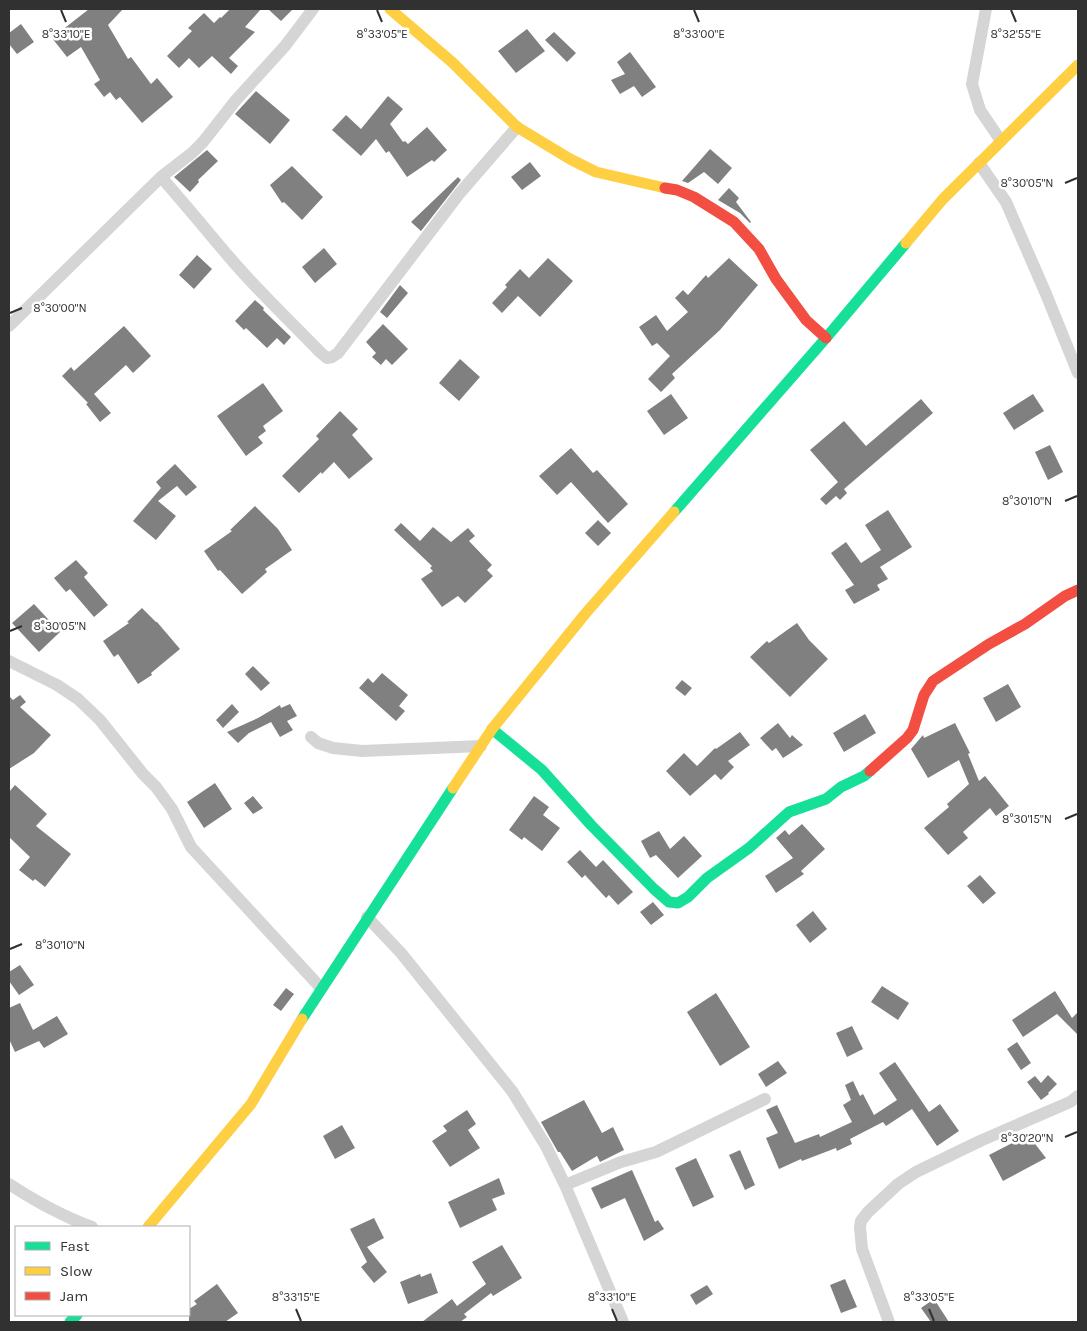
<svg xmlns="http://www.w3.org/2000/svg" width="1087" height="1331" font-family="Karla,sans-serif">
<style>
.building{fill:#808080}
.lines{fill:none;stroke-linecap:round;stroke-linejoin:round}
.street{stroke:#d5d5d5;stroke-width:12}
.fast{stroke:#16e098;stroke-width:11}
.slow{stroke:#ffcf43;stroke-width:11}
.jam{stroke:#f24e42;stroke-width:11}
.ticks{fill:none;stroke:#313131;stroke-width:2}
.ticks-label{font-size:12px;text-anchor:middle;fill:#313131;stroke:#fff;stroke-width:5;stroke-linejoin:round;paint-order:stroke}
</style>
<rect width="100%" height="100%" fill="#fff"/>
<!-- building -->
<path class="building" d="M89,9H123L108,25L128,59L131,57L151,84L157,78L173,97L142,123L120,97L116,100L110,92L104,97L94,84L100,80L81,47L67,57L52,38Z
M230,9H261L245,27L255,32L229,58L238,66L231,74L212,56L199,68L189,58L179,68L167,56L192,31L188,28L204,13L214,23L220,17L221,18Z
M268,9H293L281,21Z
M21,24L34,42L17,54L9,44V33Z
M527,29L545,51L516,73L498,51Z
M554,32L576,53L567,62L545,40Z
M630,52L656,87L642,97L634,86L620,94L611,80L625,74L617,62Z
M256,91L290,120L270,144L235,114Z
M388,96L403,109L390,124L403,142L405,141L408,144L427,127L447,150L434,162L432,160L407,177L389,151L386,153L376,139L361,156L332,130L346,115L361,129Z
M710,149L732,168L718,184L704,172L688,183L682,181Z
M207,150L218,161L198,180L199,182L190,192L174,177Z
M530,162L541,176L522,190L511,177Z
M292,166L323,197L302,220L284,202L282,203L270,185Z
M458,177L461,180L421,231L411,222Z
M729,188L739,198L736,202L751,222L750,223L740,213L718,200Z
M324,248L337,264L315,283L302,267Z
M197,255L212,269L194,289L179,275Z
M548,258L573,281L540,317L518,296L502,313L492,303L507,287L505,285L520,269L529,278Z
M729,258L758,285L720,330L672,374L675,378L661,392L648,379L670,356L657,343L652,346L639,327L656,315L667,331L688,312L675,298L683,290L688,295L706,275L708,278Z
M400,285L408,293L387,318L380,312Z
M255,300L264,308L263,310L291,337L284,345L277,338L267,348L246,328L244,330L235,321Z
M383,324L408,349L392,365L386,359L381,365L372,357L376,353L366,342Z
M124,326L151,356L133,373L126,365L94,394L111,413L100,422L86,404L88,403L62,376L71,367L74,371Z
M460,359L480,377L459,401L439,383Z
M263,383L283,411L263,426L266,431L258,437L263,443L246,456L217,416Z
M671,394L688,418L664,435L647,411Z
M1033,394L1044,411L1014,430L1003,413Z
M921,399L933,413L844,489L847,493L840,500L836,496L826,505L820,499L838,482L810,450L844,421L866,446Z
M340,411L358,429L352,435L373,459L349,479L334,462L322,474L321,472L299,493L282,476L319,439L316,436Z
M1050,445L1063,472L1048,480L1035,452Z
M571,448L593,473L597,470L628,504L608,523L571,482L557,495L539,476Z
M175,464L197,487L186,496L177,486L158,501L176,516L156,540L133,521L161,488L156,482Z
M255,506L278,529L292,550L265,569L267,572L242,594L220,570L218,571L204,551L232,531L230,530Z
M888,510L912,547L880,567L888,579L877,585L880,590L854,604L845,590L854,585L831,553L846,542L861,563L881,550L865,525Z
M598,520L611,533L598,546L585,533Z
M401,523L420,541L433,527L451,542L468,528L475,536L469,541L492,565L487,570L493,576L465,603L458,596L442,607L421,579L433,571L430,568L432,566L394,530Z
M76,560L88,573L84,577L108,605L94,617L70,589L66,592L54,578Z
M34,604L60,632L39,652L12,623Z
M142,608L156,622H157L180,649L151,673L152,675L138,684L118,654L114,657L103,641L129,623L127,622Z
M797,623L809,640L828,659L790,697L750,657L767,641L769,643Z
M253,666L270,683L261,691L245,674Z
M382,673L408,695L399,706L405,711L396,721L359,688L368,678L373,683Z
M682,680L692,688L685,696L675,688Z
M1008,684L1021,707L996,722L983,698Z
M20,695L26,702L20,707L51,735L34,753L9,769V696L13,700Z
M232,704L239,712L223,728L216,720Z
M290,704L297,716L287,721L293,730L280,737L271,722L249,733L238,743L227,732L258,718L280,705L281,708Z
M865,714L876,733L844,752L833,733Z
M778,723L790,738L792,735L803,745L783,758L776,748L772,751L760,738Z
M955,723L970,753L968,754L979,781L985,776L1009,806L996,816L990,808L963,832L968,838L948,855L924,828L949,807L947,804L969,784L959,760L928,778L911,749L923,735L924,738Z
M740,732L750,745L728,761L734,767L721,780L715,774L690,796L666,771L684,753L697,766L715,748L716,749Z
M215,783L232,809L204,828L187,802Z
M15,785L47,814L36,826L71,854L45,887L35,879L33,881L19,870L30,857L9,837V792Z
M253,796L263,808L253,814L244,803Z
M534,796L549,807L543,815L560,828L542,851L524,837L522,840L509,830Z
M802,824L825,849L801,871L804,874L776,893L765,876L793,858L776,838L785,830L789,835Z
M659,831L670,849L684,836L702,856L678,878L656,855L650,858L641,841Z
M580,850L596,867L603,860L633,892L618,905L609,895L606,898L585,875L582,878L567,862Z
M980,875L996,893L983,904L967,886Z
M653,902L664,915L651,925L640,912Z
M813,911L827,929L810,943L796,925Z
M20,965L34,985L19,995L9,981V972Z
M882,986L909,1003L898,1020L871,1002Z
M286,988L294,994L281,1011L273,1005Z
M1055,991L1072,1018L1078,1012V1035L1057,1014L1023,1037L1012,1020Z
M716,993L750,1047L720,1066L687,1012Z
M20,1003L33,1030L57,1016L68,1034L44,1048L39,1041L15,1052L9,1039V1008Z
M852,1026L863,1049L847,1057L836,1033Z
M1017,1042L1031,1063L1021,1070L1007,1049Z
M778,1061L787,1073L766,1087L758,1074Z
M895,1062L929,1112L940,1104L959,1131L937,1146L912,1109L886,1126L883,1122L850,1139L852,1144L837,1151L836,1148L802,1161L801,1159L779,1169L766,1138L778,1133L766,1110L777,1105L795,1143L819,1134L820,1137L852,1122L843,1105L851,1100L845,1085L853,1081L860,1096L863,1094L874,1115L897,1100L879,1073Z
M1048,1075L1057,1084L1048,1093L1049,1094L1041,1100L1027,1082L1035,1076L1041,1083Z
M584,1100L602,1133L613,1127L624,1150L600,1162L597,1156L572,1171L560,1152H558L541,1122Z
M467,1110L476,1124L468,1130L480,1148L450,1167L432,1141L447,1131L443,1126Z
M342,1125L355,1148L335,1159L323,1136Z
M1029,1136L1046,1158L1003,1181L989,1155L1018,1140L1020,1143Z
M740,1150L755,1185L745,1190L729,1155Z
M696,1158L714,1197L693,1207L675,1168Z
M632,1170L655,1222L658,1220L664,1229L644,1241L625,1198L601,1209L591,1188Z
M499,1178L505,1194L492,1199L497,1210L460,1228L448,1202Z
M374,1218L384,1238L367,1247L387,1272L374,1283L361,1267L367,1262L350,1229Z
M502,1245L522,1278L493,1296L491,1293L464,1314L467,1317L460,1322H422L452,1299L457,1306L486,1284L472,1262Z
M431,1273L438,1293L408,1304L400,1282L420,1274L421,1277Z
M845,1279L857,1307L841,1313L830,1285Z
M217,1284L238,1313L225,1322H189V1309L197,1304L194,1301Z
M707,1285L713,1294L696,1305L690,1295Z
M934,1299L949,1322H931L921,1308Z"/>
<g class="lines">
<!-- street -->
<path class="street" d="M986,9L972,84L980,110L1001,141
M979,163L1006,202L1046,294L1078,373
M161,177C184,203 207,231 230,258C258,291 290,321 320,352L327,358L332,357L338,353L459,194L517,127
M9,326L161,177L192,153L203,142L236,100L285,46L313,9
M9,661L57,685L78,699L100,720L143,774L156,787L172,809L191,847L321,988
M311,737L318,743L333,748L362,751L481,746
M367,917L401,953L512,1091L546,1146L565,1185L623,1322
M9,1184C35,1201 62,1216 92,1227
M565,1185L621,1162L656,1152L765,1099
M889,1322L862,1249L860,1227L861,1221L868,1212L898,1184L916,1172L980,1141L1070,1102L1078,1096"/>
<!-- fast -->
<path class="fast" d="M674,512L826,338L906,243
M492,729L542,770L591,825L654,889L669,902L678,903L688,897L707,878L749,848L789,812L826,799L841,787L864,776L870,771
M302,1019L453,788
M70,1322L77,1315"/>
<!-- slow -->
<path class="slow" d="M390,9L453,63L517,127L570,159L596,172L665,188
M906,243L943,199L1078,65
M453,788L492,729L585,614L674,512
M148,1227L251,1104L302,1019"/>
<!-- jam -->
<path class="jam" d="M665,188L677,190L694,197L734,222L759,249L776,279L806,320L826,338
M870,771L907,738L913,730L924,695L933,681L989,644L1025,624L1065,596L1078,590"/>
</g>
<!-- ticks -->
<path class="ticks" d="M61,10L66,22M377,10L382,22M694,10L699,22M1011,10L1016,22M1065,183L1077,178M10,313L22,308M1065,501L1077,496M10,631L22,626M1065,819L1077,814M10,949L22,944M1065,1137L1077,1132M296,1309L301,1321M612,1309L617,1321M929,1309L934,1321"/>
<g class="ticks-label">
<text x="66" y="38">8°33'10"E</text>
<text x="382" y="38">8°33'05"E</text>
<text x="699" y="38">8°33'00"E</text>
<text x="1016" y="38">8°32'55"E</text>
<text x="1027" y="187">8°30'05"N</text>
<text x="60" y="312">8°30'00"N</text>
<text x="1027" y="505">8°30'10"N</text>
<text x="60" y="630">8°30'05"N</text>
<text x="1027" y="823">8°30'15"N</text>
<text x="60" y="949">8°30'10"N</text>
<text x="1027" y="1142">8°30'20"N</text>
<text x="296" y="1301">8°33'15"E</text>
<text x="612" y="1301">8°33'10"E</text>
<text x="929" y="1301">8°33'05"E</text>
</g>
<!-- border -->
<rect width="1087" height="1331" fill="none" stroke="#313131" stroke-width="20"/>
<!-- legend -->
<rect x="15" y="1226" width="175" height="90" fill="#ffffff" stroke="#adadad"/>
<rect x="25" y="1242" width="25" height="8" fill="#16e098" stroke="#adadad"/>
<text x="60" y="1251" font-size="15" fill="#313131">Fast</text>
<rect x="25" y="1267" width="25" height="8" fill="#ffcf43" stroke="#adadad"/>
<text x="60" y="1276" font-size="15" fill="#313131">Slow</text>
<rect x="25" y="1292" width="25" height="8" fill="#f24e42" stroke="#adadad"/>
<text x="60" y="1301" font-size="15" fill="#313131">Jam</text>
</svg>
